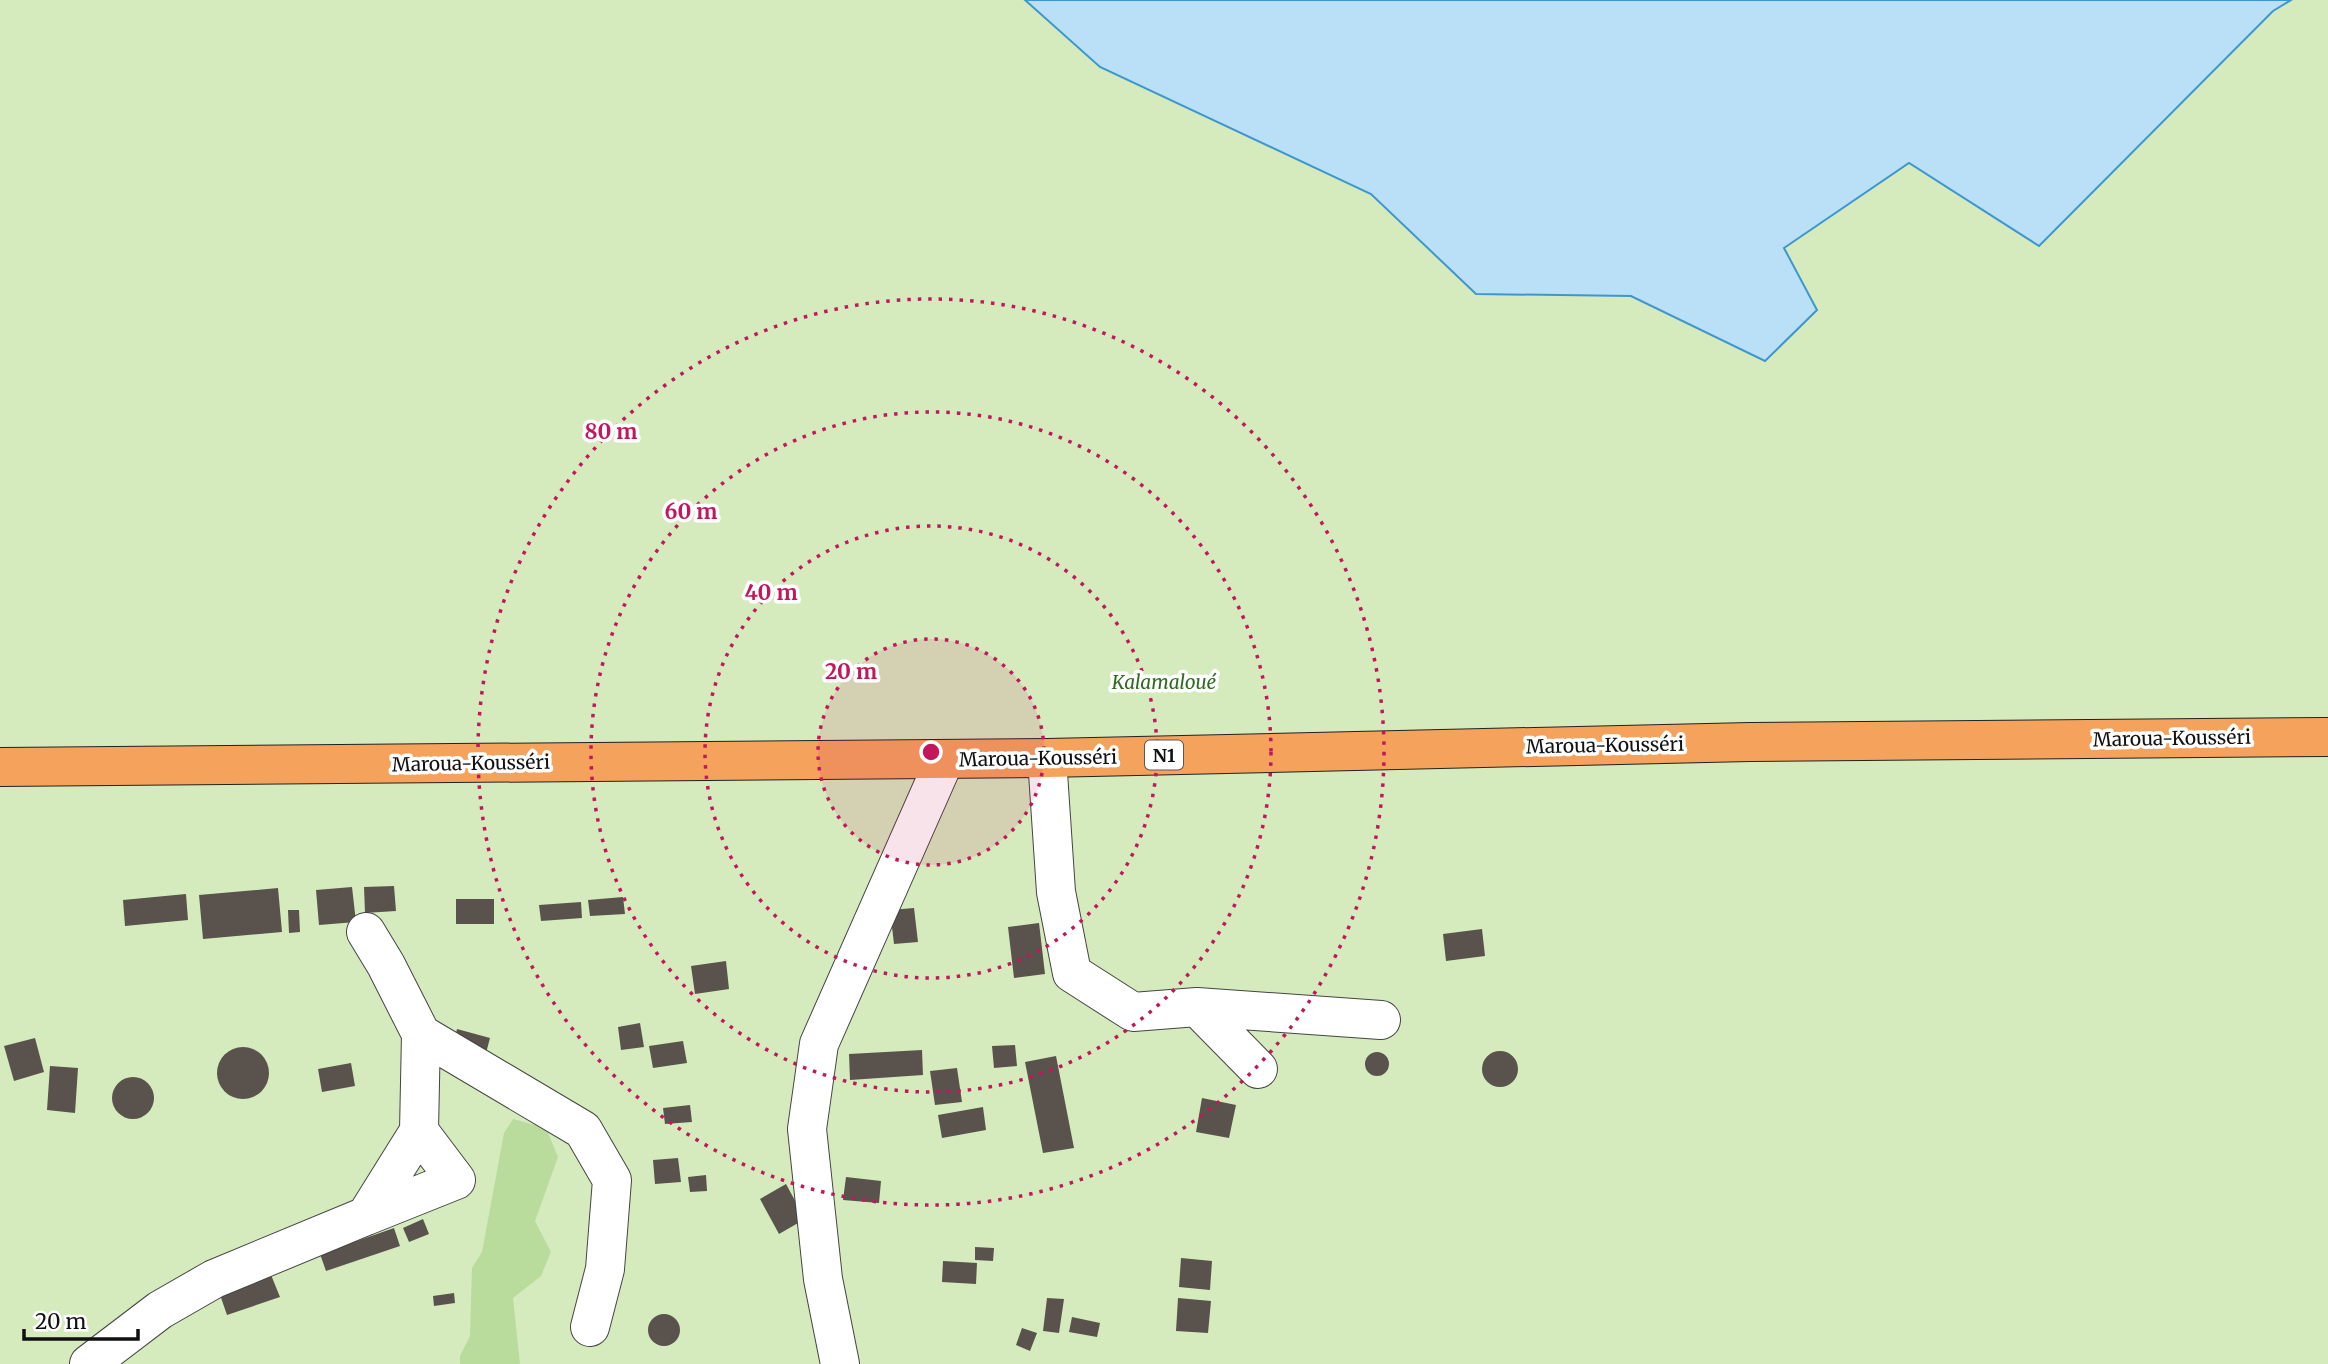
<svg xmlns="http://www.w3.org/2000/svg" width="2328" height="1364" font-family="Merriweather,serif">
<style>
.green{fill:#d5ebbd}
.forest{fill:#b9dc9c}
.water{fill:#b9e0f7;stroke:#3f96cf;stroke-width:2}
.building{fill:#5a524d}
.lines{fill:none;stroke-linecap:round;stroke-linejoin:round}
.minor-casing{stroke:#444;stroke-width:40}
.highway-casing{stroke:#222;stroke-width:40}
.minor{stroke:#fff;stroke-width:38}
.highway{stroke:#f5a25d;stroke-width:38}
.ring{fill:none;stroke:#c2185b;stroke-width:3.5;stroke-dasharray:3.5 7}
.labels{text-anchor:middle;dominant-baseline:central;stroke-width:7;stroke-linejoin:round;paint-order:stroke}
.shield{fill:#fff;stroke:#585858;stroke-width:2}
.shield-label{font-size:18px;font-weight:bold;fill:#111}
.park-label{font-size:19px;font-style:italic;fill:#2f6b1f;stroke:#fff}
.street-label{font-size:19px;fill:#111;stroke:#fff}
.centre{fill:#c2185b;stroke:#fff;stroke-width:3.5}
.ring-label{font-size:21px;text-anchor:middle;font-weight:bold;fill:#c2185b;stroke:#fff;stroke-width:7;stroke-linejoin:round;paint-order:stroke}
</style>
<rect width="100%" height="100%" fill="#fffdf5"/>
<!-- green -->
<path class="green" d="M0,0H2328V1364H0Z"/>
<!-- forest -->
<path class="forest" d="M513,1119L546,1128L558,1157L535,1221L551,1252L541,1276L513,1298L520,1364H460V1356L470,1336L472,1268L482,1252L504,1133Z"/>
<!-- water -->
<path class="water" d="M1025,0H2291L2273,11L2039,246L1909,163L1784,248L1817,310L1765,361L1631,296L1476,294L1371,194L1100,67Z"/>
<!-- building -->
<path class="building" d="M394,886L396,911L365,913L364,887Z
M352,887L356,922L319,925L316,890Z
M278,888L282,932L203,939L199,895Z
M186,894L188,920L125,926L123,900Z
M623,897L625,914L590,916L588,900Z
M456,899H494V924H456Z
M581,902L582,918L541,921L539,905Z
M914,908L918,942L894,944L890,910Z
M288,910H299L300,932L289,933Z
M1039,923L1045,974L1014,978L1008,927Z
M1482,929L1485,956L1446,961L1443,934Z
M726,961L729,989L695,994L691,966Z
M640,1023L644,1047L621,1050L618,1027Z
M457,1029L490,1038L485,1057L452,1049Z
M35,1038L44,1072L14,1081L4,1046Z
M683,1041L687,1063L653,1068L649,1046Z
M1015,1045L1017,1066L994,1068L992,1046Z
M217 1073a26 26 0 1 1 52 0a26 26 0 1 1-52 0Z
M922,1050L923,1075L850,1080L849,1054Z
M1482 1069a18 18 0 1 1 36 0a18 18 0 1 1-36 0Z
M1365 1064a12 12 0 1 1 24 0a12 12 0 1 1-24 0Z
M1056,1056L1074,1148L1043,1153L1025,1062Z
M351,1063L355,1086L322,1092L318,1069Z
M50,1066L78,1068L75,1113L47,1110Z
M957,1068L962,1102L935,1105L930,1071Z
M112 1098a21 21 0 1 1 42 0a21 21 0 1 1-42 0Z
M1202,1098L1236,1105L1229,1138L1196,1132Z
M690,1105L692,1122L665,1124L663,1108Z
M983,1107L986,1130L942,1138L938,1115Z
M678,1158L681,1182L655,1184L653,1160Z
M706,1175L707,1191L690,1192L688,1177Z
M846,1177L881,1181L879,1203L843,1200Z
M786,1184L805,1219L779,1234L760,1199Z
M423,1219L429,1234L409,1242L403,1228Z
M394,1228L400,1246L326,1271L320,1254Z
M975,1247L994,1248L993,1261L975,1260Z
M1181,1258L1212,1261L1210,1290L1179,1287Z
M943,1261L977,1263L976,1284L942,1282Z
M269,1270L280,1297L227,1315L218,1289Z
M454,1293L455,1303L434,1306L433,1296Z
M1047,1298L1064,1299L1059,1333L1043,1331Z
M1178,1298L1211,1301L1208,1333L1176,1331Z
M648 1330a16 16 0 1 1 32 0a16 16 0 1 1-32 0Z
M1072,1317L1100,1323L1097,1337L1069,1332Z
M1022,1328L1037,1333L1030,1351L1016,1345Z"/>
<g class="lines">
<defs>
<path id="minor" d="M1047,758L1056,892L1072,973L1133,1012L1197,1007L1381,1020
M366,932L386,965L421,1034L419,1131
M1197,1007L1258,1069
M421,1034L583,1130L612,1180L605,1269L590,1327
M89,1364L160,1310L214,1279L366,1216L419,1131L456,1180L366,1216
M840,1364L823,1279L807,1129L819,1044L945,759"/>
<path id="highway" d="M0,767L1047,758L1750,742L2328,737"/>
</defs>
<!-- minor casing -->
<use href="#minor" class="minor-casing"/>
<!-- highway casing -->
<use href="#highway" class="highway-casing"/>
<!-- minor -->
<use href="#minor" class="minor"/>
<!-- highway -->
<use href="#highway" class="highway"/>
</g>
<!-- distance rings -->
<circle cx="931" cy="752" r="113" fill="#c2185b" fill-opacity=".12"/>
<g class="ring">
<circle cx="931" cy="752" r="113"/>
<circle cx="931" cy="752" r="226"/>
<circle cx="931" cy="752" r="340"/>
<circle cx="931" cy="752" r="453"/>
</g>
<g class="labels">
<!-- shield labels -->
<rect class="shield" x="1145" y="740.5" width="38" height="29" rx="5"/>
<g class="shield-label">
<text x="1164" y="755">N1</text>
</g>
<!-- park labels -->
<g class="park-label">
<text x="1164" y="682">Kalamaloué</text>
</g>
<!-- street labels -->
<g class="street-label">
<text transform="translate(2172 738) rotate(-1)">Maroua-Kousséri</text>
<text transform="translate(1605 745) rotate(-1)">Maroua-Kousséri</text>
<text transform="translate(1038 758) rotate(-1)">Maroua-Kousséri</text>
<text transform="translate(471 763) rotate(-1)">Maroua-Kousséri</text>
</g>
</g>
<circle cx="931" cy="752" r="10" class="centre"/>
<g class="ring-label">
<text x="611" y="439">80 m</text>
<text x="691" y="519">60 m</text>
<text x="771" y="600">40 m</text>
<text x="851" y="679">20 m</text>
</g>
<!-- scale -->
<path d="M24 1329v10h114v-10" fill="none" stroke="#111111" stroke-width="3.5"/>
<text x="35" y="1329" font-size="21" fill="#111111" stroke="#ffffff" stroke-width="5" paint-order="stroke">20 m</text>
</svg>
